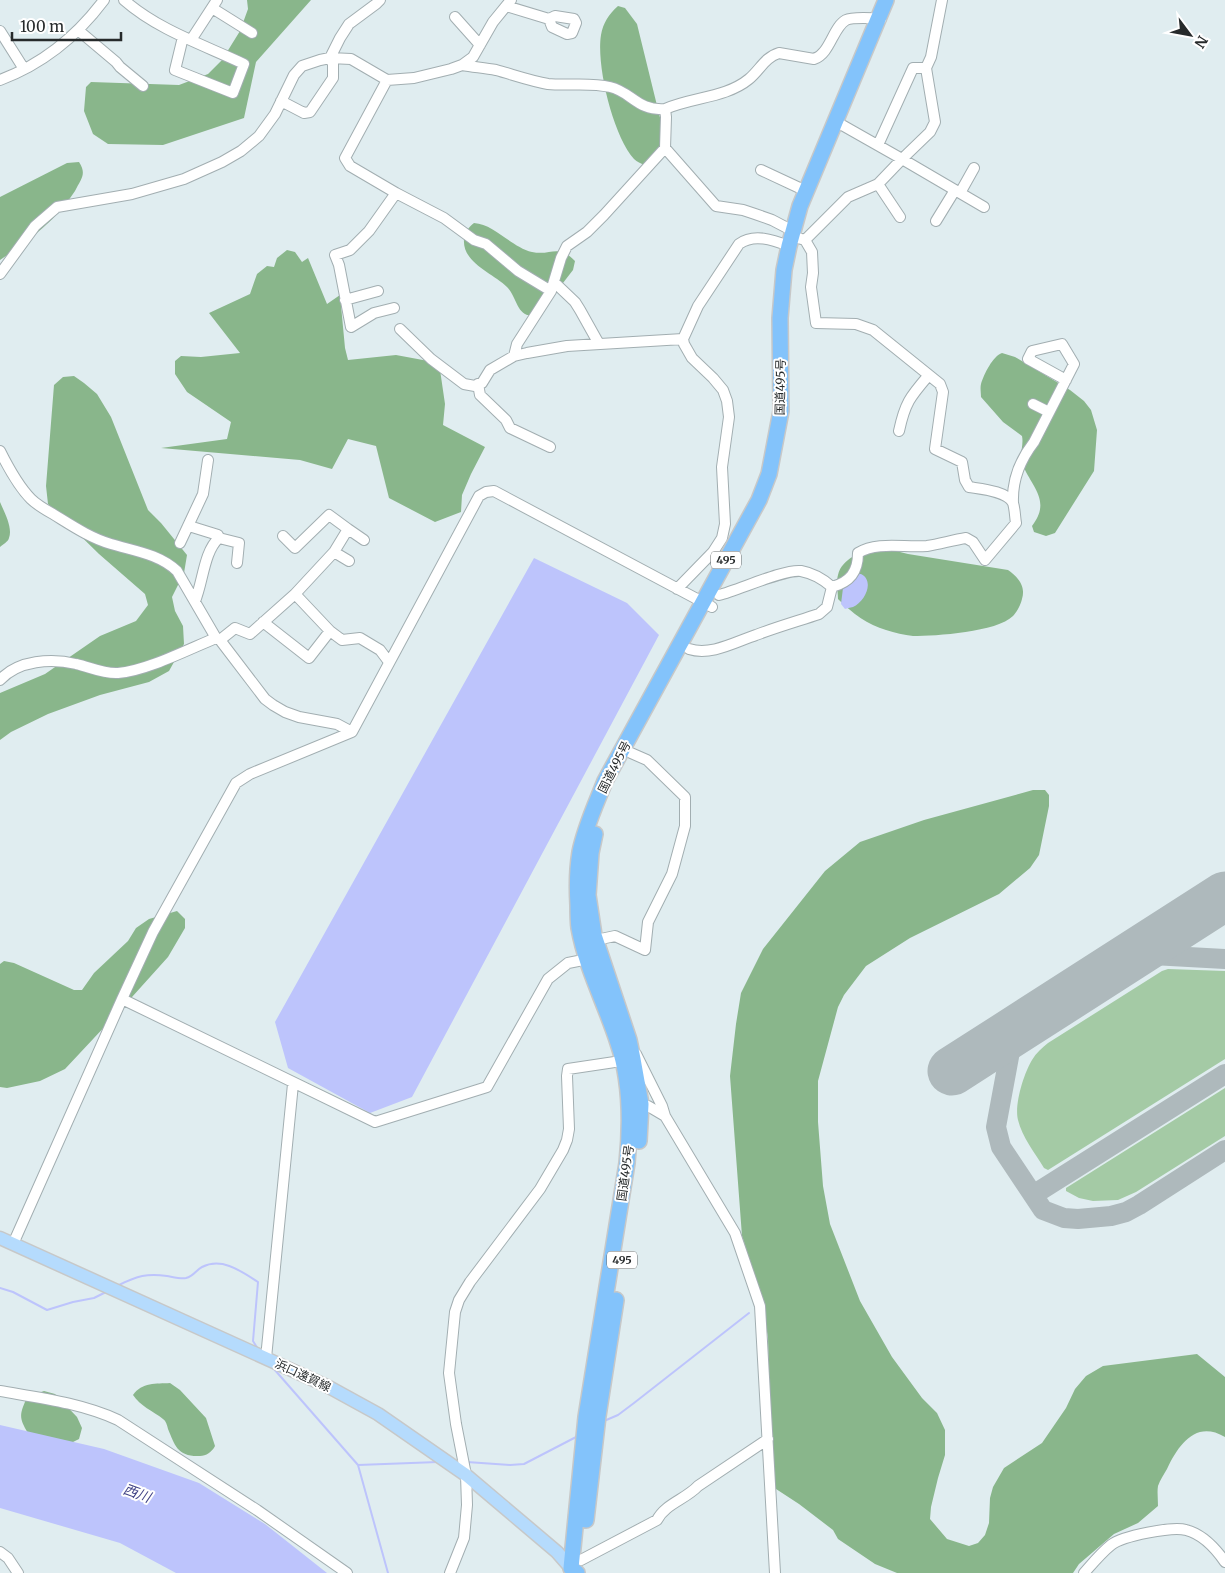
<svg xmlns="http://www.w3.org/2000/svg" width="1225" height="1573" font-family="Merriweather,'Noto Sans JP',serif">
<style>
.green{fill:#a4caa5}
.forest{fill:#89b68b}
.water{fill:#bdc4fc}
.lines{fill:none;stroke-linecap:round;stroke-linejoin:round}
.stream{stroke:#bdc4fc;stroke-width:2}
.taxiway{stroke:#aeb9bc;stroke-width:20}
.runway{stroke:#aeb9bc;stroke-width:49}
.minor-casing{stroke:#a2aeb1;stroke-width:12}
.major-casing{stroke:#c7c8c8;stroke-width:15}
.highway-casing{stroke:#c7c8c8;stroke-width:18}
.minor{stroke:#fff;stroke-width:10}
.major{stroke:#b5dbfd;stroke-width:12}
.highway{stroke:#83c3fb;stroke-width:15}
.labels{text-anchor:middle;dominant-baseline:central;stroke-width:4;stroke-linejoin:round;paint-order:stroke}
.shield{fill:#fff;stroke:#676a6b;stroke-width:1}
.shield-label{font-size:11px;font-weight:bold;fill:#262a2b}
.street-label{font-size:12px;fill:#262a2b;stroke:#fff}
.water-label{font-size:14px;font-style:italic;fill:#414386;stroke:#fff}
</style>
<rect width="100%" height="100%" fill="#e0edf0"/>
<!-- green -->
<path class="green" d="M1168,969L1225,971V1059L1048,1170L1044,1168C1035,1153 1022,1137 1018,1120C1014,1105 1024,1073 1032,1060C1036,1053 1042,1048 1048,1043L1162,971Z
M1225,1088V1136L1136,1192L1118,1200L1093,1201L1079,1198L1066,1191V1188Z"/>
<!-- forest -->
<path class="forest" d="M247,0H311L256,62L244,118L163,145L108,144L93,134L84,111L86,87L91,82L179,85L208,74L222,60L240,31L248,9Z
M618,6L625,8L637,24L664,134L660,152L644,165C641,163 637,162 634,159C613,136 596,65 601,35C603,23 609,14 618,6Z
M79,162C87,174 81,179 75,191C56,221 29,240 0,260V197L67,163Z
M474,223C494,224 511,247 532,252C552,256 557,243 575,261L573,270L539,314C517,322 518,298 507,287C493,273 462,263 464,239C464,233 469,227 474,223Z
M287,250L295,252L302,262L308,258L327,304L340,295L345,348L348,360L396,355L439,363L445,404L443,425L485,447L471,474L462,495L461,512L435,522L389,498L376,446L348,439L332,469L300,460L161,448L227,439L231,422L187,392L175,374V361L181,356L201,357L240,353L209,313L250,294L257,274L267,266L274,267L277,258Z
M1002,353L1015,357L1070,390L1084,401L1091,410L1097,430L1094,471L1055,533L1046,536L1034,532L1032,526C1052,500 1031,487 1022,463C1019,454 1024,446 1022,436L1003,422L981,397C981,393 980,388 981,384C984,374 993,356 1002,353Z
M74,376L84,383L97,394L111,417L148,510L161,523L187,555L184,573L172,597L175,611L183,626L184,644L169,671L149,682L100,695L48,714L11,732L0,740V693L45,674L100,636L136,621L148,605L145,594L99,554L48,504L46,486L54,385L63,377Z
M0,502C4,512 13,527 9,538C8,542 3,544 0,547Z
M876,546L908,554L1008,570C1018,577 1026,586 1022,599C1021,604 1017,612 1013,616C997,632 936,636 913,636C904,635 895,633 886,630C868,625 852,613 838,599C838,592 836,582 838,575C842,558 862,552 876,546Z
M1033,790H1045L1049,795V806L1039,855L1030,868L999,894L910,938L866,966L844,995L838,1007L818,1081V1122L823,1186L830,1224L860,1301L892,1357L922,1398L937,1413L945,1430V1455L938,1478L931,1507L930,1519L947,1539L969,1546L978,1543L985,1535L989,1523L990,1498L993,1487L1004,1468L1042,1443L1066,1408L1075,1389L1086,1376L1103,1366L1197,1354L1225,1377V1437C1196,1420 1179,1444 1167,1469C1164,1474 1160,1480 1158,1486C1157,1492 1158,1499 1158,1506L1138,1523L1114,1534L1079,1564L1073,1573H897L875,1564L838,1539L833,1530L799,1504L776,1489L771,1481L768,1337L758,1285L742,1236L730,1076L736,1024L741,993L763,949L825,871L860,842L924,820Z
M177,911L185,919V928L168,957L123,1007L65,1069L40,1081L7,1088L0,1087V964L4,961L14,963L74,990H82L94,973L128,941L136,928L149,919Z
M170,1383L180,1390L206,1418L215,1446C212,1452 206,1456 200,1456C178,1457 175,1446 168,1429C167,1425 166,1421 163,1419C153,1411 140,1406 133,1395C142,1382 156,1384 170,1383Z
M44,1391L55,1394L77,1417L82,1428L79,1439L69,1444L28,1433C18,1417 20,1414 27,1397Z"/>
<!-- water -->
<path class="water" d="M534,558L627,603L659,635L412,1097L370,1113L288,1068L275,1022Z
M859,574H861C875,581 865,602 853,607C850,608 847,608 845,609L841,604L843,588L851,584Z
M0,1425L104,1449L199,1483L265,1524L327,1573H176L120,1543L0,1508Z"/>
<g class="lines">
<!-- stream -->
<path class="stream" d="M119,1285C137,1276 147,1273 167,1276C173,1277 181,1279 186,1278C194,1276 196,1270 202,1267C222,1257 241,1271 258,1282L253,1341L258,1349
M0,1288L13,1292L47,1310L73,1302L94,1298L106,1292
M274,1369L358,1465L388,1573
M604,1421L618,1415L634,1403L749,1313
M467,1462L510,1465L524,1464L578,1436
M358,1465L438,1462"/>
<!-- taxiway -->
<path class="taxiway" d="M1134,954L1225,959
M1014,1030L996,1127L1001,1147L1043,1210L1064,1218L1078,1219L1111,1216L1126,1212L1139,1205L1225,1150
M1033,1195L1225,1074"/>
<!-- runway -->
<path class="runway" d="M952,1071L1225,896"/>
<defs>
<path id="minor" d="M124,0C158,30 204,45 244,64L233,93L175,70L183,37
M506,6L549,19L555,16L574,19L576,23L572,33L567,34L552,27L549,19
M212,8L252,33
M455,17L480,45
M78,30L116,62L120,67L143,86
M0,31L24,69
M191,40L217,0
M462,65C474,67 485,68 496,70C514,75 531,81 548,84C569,86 589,82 610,87C632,92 637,111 665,109C692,97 726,98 749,79C760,70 765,57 779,53L814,59C830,54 833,27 846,20C852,17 874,18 881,19
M0,80C43,64 77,36 104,0
M387,80L345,158L350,166L396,193L444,218L474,240L486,244L518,271L551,291
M281,101L304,113L310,112L333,78V64L330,58L340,38L349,24L376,4L380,0
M842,125L902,159L930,132L935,122L926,68L931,57L942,0
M878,145L913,68H926
M665,148L716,206L743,210L755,214L772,220L793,231
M761,170L806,191
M878,184L900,217
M960,193L974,168
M936,221L955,190
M805,240L848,197L878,184L902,159L984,207
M0,274L35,226L57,207L132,194L184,179L222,162L241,151L259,136L275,114L294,75L302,66L320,60L330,58L351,59L387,80L414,78L451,69L462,65L473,57L493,22L511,0
M554,282L575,302L580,310L599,344
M345,300L378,291
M394,308L374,313L351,327L339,265L335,255L350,250L369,231L396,193
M400,329L431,359L464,384L475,386L482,383L490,370L514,356L527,353L567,346L683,339
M514,356L517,344L551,291L561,258L567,246L587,232L604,215L665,148L666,117L665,109
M478,384L480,395L506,420L510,428L550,447
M1033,404L1049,412
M899,431C905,403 910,397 928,376
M0,451C8,467 18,486 31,499C37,505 46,510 53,514C71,525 90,538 111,544C134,551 159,554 177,571L216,638L220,640L265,699L273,705L285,712L299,717L337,724L352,732
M1013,503C1012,480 1020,460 1034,442L1074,364L1062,344L1032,351L1028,359L1066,380
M189,526L218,535L219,538
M283,536L295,548L329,515L348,529
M180,543L203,494L208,460
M334,552L349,561
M677,589L713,552L722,538L725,524L722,467L729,417L727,401L723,390L713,378L692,358L684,344L683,339L698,306L739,244C754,233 773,240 789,246
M295,594L334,552L348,529L364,540
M719,595C739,590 784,569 801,571C812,573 823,579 832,587C850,582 858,572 858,553C878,541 904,548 927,546C940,544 953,540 966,538L973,542L985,560L1016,523C1015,518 1015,509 1013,503C1007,491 981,489 969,487L965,480L962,462L935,449L943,392L940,384L873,330L856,324L816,323L811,287L813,273L812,252L805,240L798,238
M195,601C203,582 204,551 219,538L239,543L237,563
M263,622L309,658L330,631
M220,640L235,628L250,634L295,594L330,631L342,640L360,638L380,650L389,662
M689,649C711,656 735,642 756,635C777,627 798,621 819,614L827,607L832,587
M0,680C18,660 52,658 76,664C90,667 103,674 118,673C146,671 189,649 216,638
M596,940L615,936L645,950L648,922L672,874L685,826V797L647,760L631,753
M122,999L375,1122L487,1087L548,979L568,963L588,959L593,961
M636,1054L662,1106L665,1116
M641,1104L648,1106L665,1116L735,1233L760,1306L775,1573
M13,1244L122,999L153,932L236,783L250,774L352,732L479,496L486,492L494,491L712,607
M266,1358L293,1084
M0,1391C40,1398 81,1403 118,1420L257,1510L347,1573
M0,1552L8,1558L18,1573
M581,1560L657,1520C665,1504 686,1499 698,1486L768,1439
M450,1573L464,1538L467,1505L466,1475L456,1424L449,1373L455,1312L459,1300L470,1282L540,1189L563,1150L567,1140L569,1129L567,1076L568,1069L628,1060
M1084,1573C1092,1564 1101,1553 1111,1545C1122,1536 1173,1526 1186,1530C1202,1534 1216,1549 1225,1562"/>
<path id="major" d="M0,1238L327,1386L378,1414L466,1475L557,1552L571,1568V1573"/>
<path id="highway" d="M595,834L591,853L588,895L594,935L629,1040L633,1059L641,1104L639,1141
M586,1520L598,1416L616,1300
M577,1573L571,1568L586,1417L627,1163C631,1124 631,1081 618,1043C606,1005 586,968 579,928C578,921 578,913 578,905C577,888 577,870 580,852C585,827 596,804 605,781L759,500L769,474L781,411L780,318L784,270L789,246L800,206L886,0"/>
</defs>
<!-- minor casing -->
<use href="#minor" class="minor-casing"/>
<!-- major casing -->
<use href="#major" class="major-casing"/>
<!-- highway casing -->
<use href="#highway" class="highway-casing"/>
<!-- minor -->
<use href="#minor" class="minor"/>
<!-- major -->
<use href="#major" class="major"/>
<!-- highway -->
<use href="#highway" class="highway"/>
</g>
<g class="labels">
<!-- shield labels -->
<g class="shield">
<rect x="711" y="551.5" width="30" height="17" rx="4"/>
<rect x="607" y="1251.5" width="30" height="17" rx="4"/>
</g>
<g class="shield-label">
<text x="726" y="560">495</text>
<text x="622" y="1260">495</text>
</g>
<!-- street labels -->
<g class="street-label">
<text transform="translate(780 387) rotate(-89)">国道495号</text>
<text transform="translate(614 767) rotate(-63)">国道495号</text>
<text transform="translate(625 1173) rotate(-82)">国道495号</text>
<text transform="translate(303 1375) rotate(25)">浜口遠賀線</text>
</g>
<!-- water labels -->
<g class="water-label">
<text transform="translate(137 1493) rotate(20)">西川</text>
</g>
</g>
<!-- north arrow -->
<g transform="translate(1190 35) rotate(122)" stroke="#ffffff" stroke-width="4" paint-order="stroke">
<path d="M0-4L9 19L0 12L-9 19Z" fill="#262a2b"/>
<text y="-8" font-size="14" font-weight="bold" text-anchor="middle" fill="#262a2b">N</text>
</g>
<!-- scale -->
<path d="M12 32v8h109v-8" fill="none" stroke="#262a2b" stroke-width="2.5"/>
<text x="20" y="32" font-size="15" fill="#262a2b" stroke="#ffffff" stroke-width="4" paint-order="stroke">100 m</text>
</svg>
